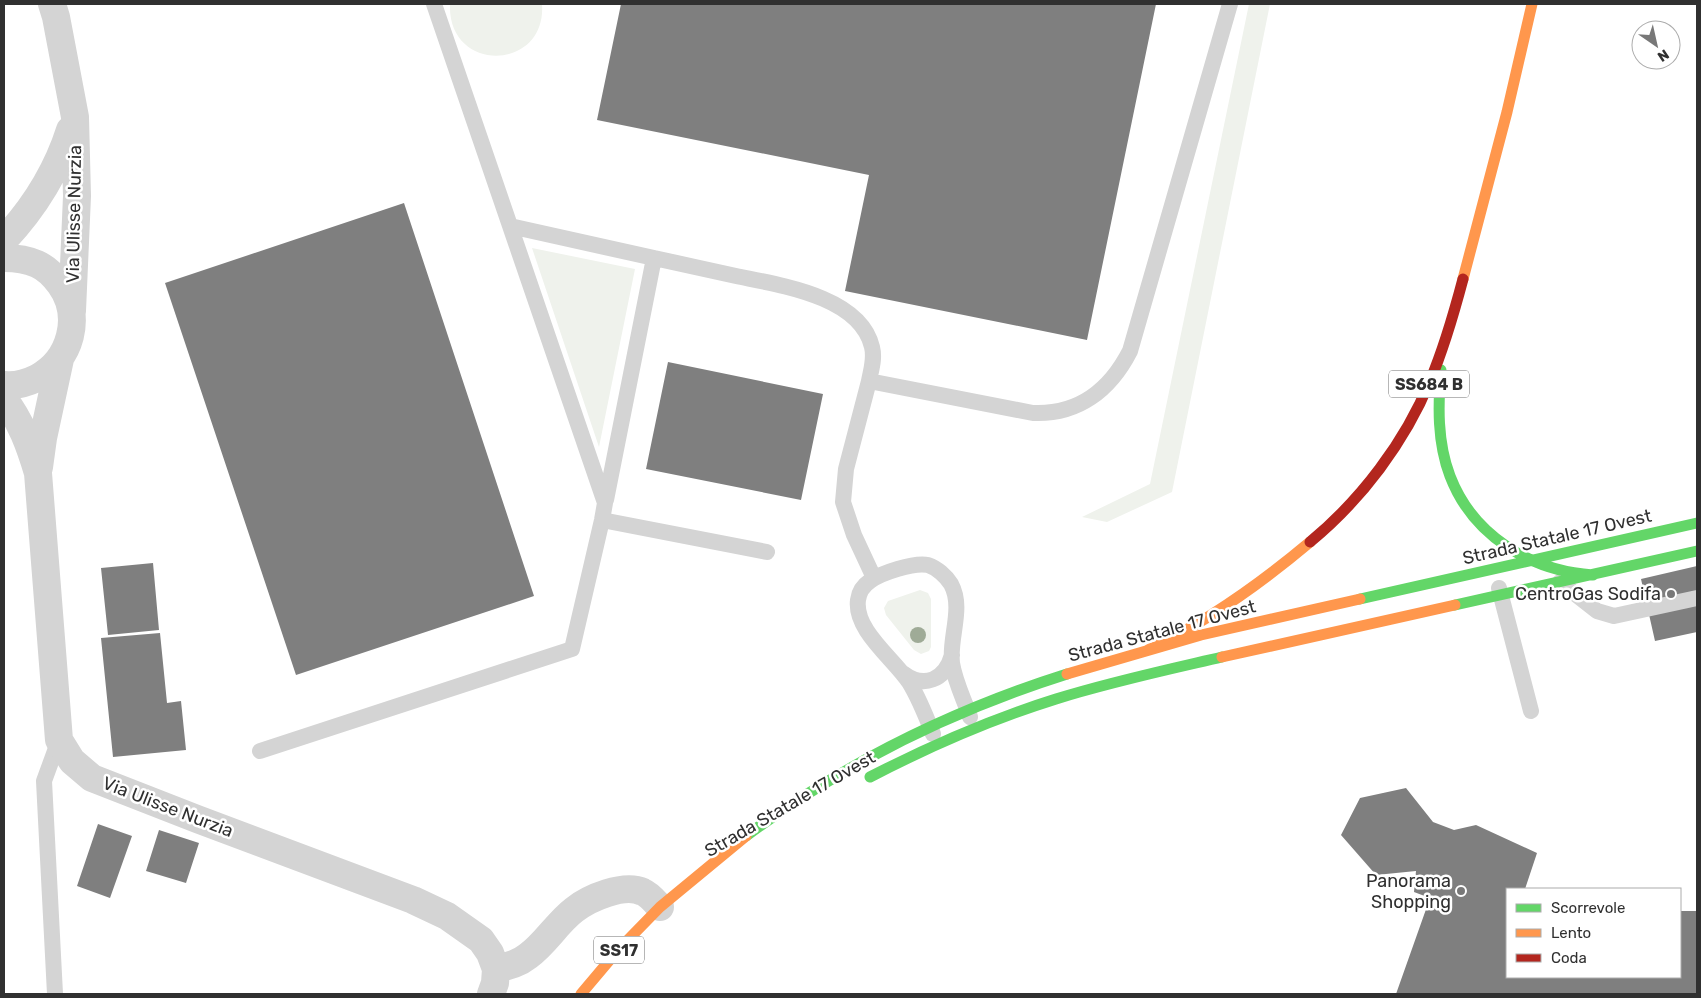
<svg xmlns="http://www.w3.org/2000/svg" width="1701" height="998" font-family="Rubik,sans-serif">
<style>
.green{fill:#eff2ec}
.building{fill:#7f7f7f}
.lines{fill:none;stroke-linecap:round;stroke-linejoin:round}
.lane{stroke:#d4d4d4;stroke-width:16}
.street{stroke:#d4d4d4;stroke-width:28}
.fast{stroke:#63d668;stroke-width:11}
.slow{stroke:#ff974d;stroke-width:11}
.jam{stroke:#b3261e;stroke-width:11}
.tree{fill:#9fab97}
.poi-dot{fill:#787878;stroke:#fff;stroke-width:2}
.labels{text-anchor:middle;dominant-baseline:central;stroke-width:5;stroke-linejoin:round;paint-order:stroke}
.shield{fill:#fff;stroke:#6e6e6e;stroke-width:1}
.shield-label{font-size:16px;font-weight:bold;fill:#303030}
.street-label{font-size:18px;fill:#303030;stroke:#fff}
.poi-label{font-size:18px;fill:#303030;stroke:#fff;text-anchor:end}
</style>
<rect width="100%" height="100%" fill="#fff"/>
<!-- green -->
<path class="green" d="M450,4H542C547,72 447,74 450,4Z
M1249,4H1270L1172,492L1107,522L1082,517L1150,484Z
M532,248L635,269L599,447Z
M920,590L928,593L931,599V647L929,651L921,654L914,650L886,615L884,608L888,601Z"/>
<!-- building -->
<path class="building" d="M621,4H1156L1087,340L845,291L869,175L597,120Z
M404,203L534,596L296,675L165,283Z
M668,362L823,394L801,500L646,469Z
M153,563L159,630L108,635L101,568Z
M1697,566V632L1655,641L1641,579Z
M160,633L167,703L181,701L186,750L113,757L101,638Z
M1406,788L1433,822L1454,830L1476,825L1537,853L1525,889H1507V977H1680V911H1697V994H1396L1430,898L1414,892L1416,871L1376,875L1341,835L1360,798Z
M98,824L132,836L110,898L77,886Z
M159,830L199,843L186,883L146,871Z"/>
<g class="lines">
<!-- lane -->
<path class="lane" d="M510,226L654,258L606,500
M654,258C681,264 709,270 736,276C779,285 860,296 872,347C875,359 871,370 869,381
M602,520L767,552
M874,578L854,535L843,502L846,469L869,381L1033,413C1078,415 1110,390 1130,351L1230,4
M1560,582L1597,611L1614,616L1697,598
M1499,588L1531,711
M903,673C924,689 945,680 952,655
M933,734C926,716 919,698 909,682C893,658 854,630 858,600C859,592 864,585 870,581C881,573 914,562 928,565C937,568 946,576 951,584C964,608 949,637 952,663C955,682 964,699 970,717
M260,751L572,649L602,520L605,503L434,4
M55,994L44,781L59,740"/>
<!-- street -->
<path class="street" d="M52,4L56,17L75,117L77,196L72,311
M4,240C33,209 57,171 70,130
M4,258C16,258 26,259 37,264C46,268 54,276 60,284C83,316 71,360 37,378C27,383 15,386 4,385
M4,399C21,421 30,446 38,473L59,740L72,761L92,778L197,819L413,900L447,916L481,940L490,953L496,969L495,983L491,994
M39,467L43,438L60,359
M496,969C508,966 518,964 528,956C545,944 557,923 574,910C589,898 624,883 643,892C650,895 655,902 660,907"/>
<!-- fast -->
<path class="fast" d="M1441,370C1438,405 1437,442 1450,476C1473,536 1531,571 1593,575
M1360,599L1697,523
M1455,605L1697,551
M870,777C930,746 992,719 1056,699C1110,682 1166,670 1222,657
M746,836C845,763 950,711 1067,674"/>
<!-- slow -->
<path class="slow" d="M1463,279L1507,112L1532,4
M1148,650C1207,622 1260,584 1310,542
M1222,657L1455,605
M1067,674L1201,635L1360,599
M581,994L619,949L660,907L746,836"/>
<!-- jam -->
<path class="jam" d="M1310,542C1361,500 1405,442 1430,381C1444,348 1454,313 1463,279"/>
</g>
<!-- trees -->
<circle class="tree" cx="918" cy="635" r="8"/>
<!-- markers -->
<g class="poi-dot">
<circle cx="1671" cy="594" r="5"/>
<circle cx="1461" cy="891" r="5"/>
</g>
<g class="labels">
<!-- shield labels -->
<g class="shield">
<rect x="1389" y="370.5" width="80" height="27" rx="4"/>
<rect x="594" y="936.5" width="50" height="27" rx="4"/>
</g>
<g class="shield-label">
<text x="1429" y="384">SS684 B</text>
<text x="619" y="950">SS17</text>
</g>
<!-- street labels -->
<g class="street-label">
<text transform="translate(74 214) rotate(-89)">Via Ulisse Nurzia</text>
<text transform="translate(1557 537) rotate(-13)">Strada Statale 17 Ovest</text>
<text transform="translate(1162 631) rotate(-15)">Strada Statale 17 Ovest</text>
<text transform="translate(790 804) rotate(-30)">Strada Statale 17 Ovest</text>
<text transform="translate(168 807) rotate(21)">Via Ulisse Nurzia</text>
</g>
<!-- poi labels -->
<g class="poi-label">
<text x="1661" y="594">CentroGas Sodifa</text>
<text x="1451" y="881">Panorama<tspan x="1451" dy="21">Shopping</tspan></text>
</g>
</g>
<!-- border -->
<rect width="1701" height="998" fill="none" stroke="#303030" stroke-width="10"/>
<!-- legend -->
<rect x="1506" y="888" width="175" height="90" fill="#ffffff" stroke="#acacac"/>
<rect x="1516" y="904" width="25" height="8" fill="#63d668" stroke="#acacac"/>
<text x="1551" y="913" font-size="15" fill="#303030">Scorrevole</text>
<rect x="1516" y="929" width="25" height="8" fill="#ff974d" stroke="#acacac"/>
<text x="1551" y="938" font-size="15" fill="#303030">Lento</text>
<rect x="1516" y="954" width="25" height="8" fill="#b3261e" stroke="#acacac"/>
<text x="1551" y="963" font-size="15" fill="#303030">Coda</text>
<!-- north arrow -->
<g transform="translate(1656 45) rotate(146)"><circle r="24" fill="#ffffff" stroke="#acacac"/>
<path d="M0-4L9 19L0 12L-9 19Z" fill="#787878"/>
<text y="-8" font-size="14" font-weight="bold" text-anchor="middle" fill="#303030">N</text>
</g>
</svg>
